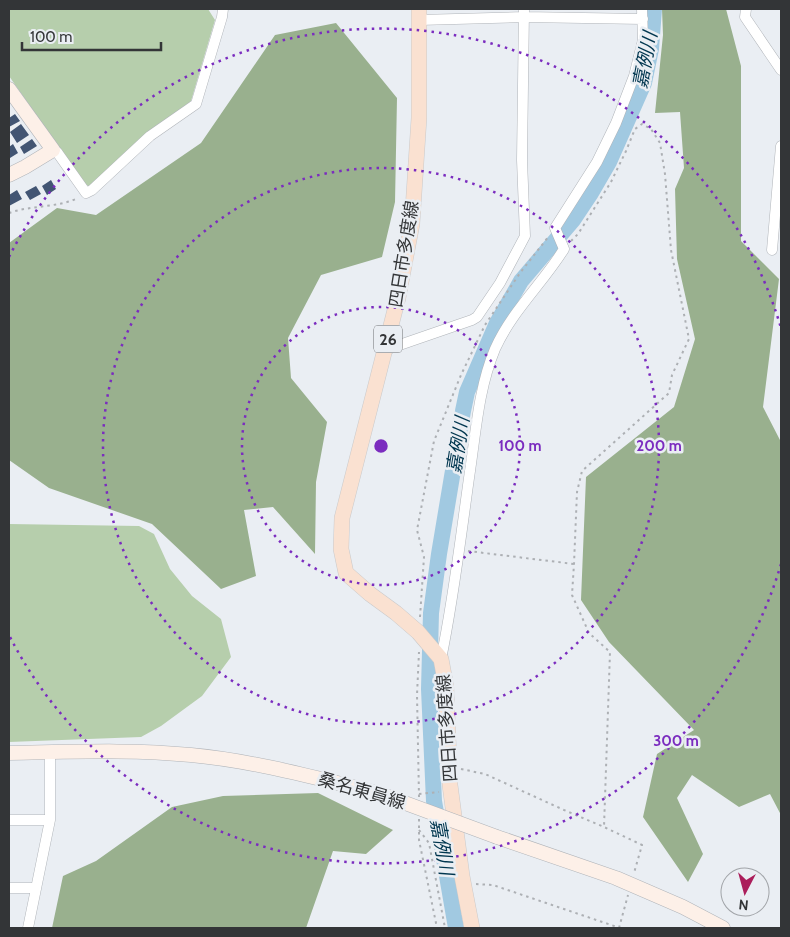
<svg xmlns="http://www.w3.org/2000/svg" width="790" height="937" font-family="Cabin,'Noto Sans JP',sans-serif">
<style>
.green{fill:#b6ceac}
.forest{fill:#99b08e}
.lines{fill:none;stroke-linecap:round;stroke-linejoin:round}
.river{stroke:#a1c9e1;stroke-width:16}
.building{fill:#425573}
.street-casing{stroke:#b0b4b9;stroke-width:11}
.secondary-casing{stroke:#b0b4b9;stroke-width:15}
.primary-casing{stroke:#cacacb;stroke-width:16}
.path{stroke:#adb0b4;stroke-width:2;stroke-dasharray:2.5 4;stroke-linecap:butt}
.street{stroke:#fff;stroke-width:10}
.secondary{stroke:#fdf0e8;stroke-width:14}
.primary{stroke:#fae1d1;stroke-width:15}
.secondary-bridge-casing{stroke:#b0b4b9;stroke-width:15;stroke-linecap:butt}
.secondary-bridge{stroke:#fdf0e8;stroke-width:14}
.ring{fill:none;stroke:#7b2cbf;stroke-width:2.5;stroke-dasharray:2.5 5}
.labels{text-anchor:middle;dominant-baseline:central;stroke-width:5;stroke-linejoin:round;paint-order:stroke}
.shield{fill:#eaeef3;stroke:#6a6c6f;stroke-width:1}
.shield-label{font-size:16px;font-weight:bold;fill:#333537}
.street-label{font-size:18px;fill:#333537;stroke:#eaeef3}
.water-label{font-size:19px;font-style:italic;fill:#00364f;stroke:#eaeef3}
.centre{fill:#7b2cbf;stroke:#eaeef3;stroke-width:2.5}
.ring-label{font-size:15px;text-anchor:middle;font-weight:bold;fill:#7b2cbf;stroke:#eaeef3;stroke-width:5;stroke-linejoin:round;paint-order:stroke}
</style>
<rect width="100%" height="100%" fill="#eaeef3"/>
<!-- green -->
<path class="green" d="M9,9H208L215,20L191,101L89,186L85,185L9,76Z
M9,524L139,526L154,534L170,569L192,596L221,619L231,657L202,696L161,726L141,737L9,742Z"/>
<!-- forest -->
<path class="forest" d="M662,9H726L741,66V241L779,279L763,407L781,442V815L770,794L739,807L692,775L677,798L703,854L688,882L643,817L657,754L694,730L609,642L581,600L586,477L674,407L695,339L677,259L675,189L684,168L680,112L655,113L663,35Z
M336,23L397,98L395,202L382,257L321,275L288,338L291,378L327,422L316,482L315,554L273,507L244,510L256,576L221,589L152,524L49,488L9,460V243L57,208L96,215L201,143L275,35Z
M318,793L393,830L366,854L333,851L306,928H52L63,876L96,861L172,807L223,796Z"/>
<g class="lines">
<!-- river -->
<path class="river" d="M456,928L434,801L429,689L431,613L439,554L463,411L467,392L497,323L521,281L573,220L591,193L609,162L644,83L651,49L654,9"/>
</g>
<!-- building -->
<path class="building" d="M15,114L20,121L9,127V118Z
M21,124L29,135L17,143L10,132Z
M32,139L37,146L24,154L20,147Z
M13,144L18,153L10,158L9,147Z
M51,180L56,189L47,195L42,186Z
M36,186L41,194L30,200L25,192Z
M17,190L22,199L9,206V195Z"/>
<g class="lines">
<defs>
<path id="street" d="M746,9L745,17L781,70
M419,20L524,17L643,19
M53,150L57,152L86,193L92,190L150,136L196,104L222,17L223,9
M772,250L781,146
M385,350L472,320L477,317L500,283L525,236L522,160L524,9
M441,659C454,597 461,534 470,471C476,430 479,387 495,349C512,311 543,283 564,249L555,228L597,162L616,123L634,76L643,40L642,9
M9,820H50
M9,888H36
M28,928L50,820V752"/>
<path id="secondary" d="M9,89L53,150L25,167L9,175
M9,753C70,752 131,749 191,755C255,761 316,778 378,793
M497,837L616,878L683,907L723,928"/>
<path id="primary" d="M419,9V118L412,224L398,298L342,518L341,549L346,573L370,594L396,613L418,632L441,659L446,686L450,785L462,876L472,928"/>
</defs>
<!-- street casing -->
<use href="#street" class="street-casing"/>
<!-- secondary casing -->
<use href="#secondary" class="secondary-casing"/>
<!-- primary casing -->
<use href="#primary" class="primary-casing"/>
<!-- path -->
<path class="path" d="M9,213C31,205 57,208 78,198
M571,241L578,234L611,182L626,151L635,129L642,124L651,129L660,143L665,174L671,250L689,339L672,375L669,393L582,471L577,492L574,564L572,595L589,633L610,652L604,827
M468,551L574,564
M420,617L424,557L417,530L434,441L461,375L485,325L520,273L549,236
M461,769L485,774L564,810L604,827L642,845L634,873
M419,794L439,792
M419,797L417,695L419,652
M419,819V840L437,928
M419,830L429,843L445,928
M476,884L493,885L620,928
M619,928L628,895"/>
<!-- street -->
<use href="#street" class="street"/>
<!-- secondary -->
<use href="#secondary" class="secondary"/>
<!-- primary -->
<use href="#primary" class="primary"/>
<defs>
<path id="secondary-bridge" d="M378,793L497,837"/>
</defs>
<!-- secondary-bridge casing -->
<use href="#secondary-bridge" class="secondary-bridge-casing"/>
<!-- secondary-bridge -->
<use href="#secondary-bridge" class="secondary-bridge"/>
</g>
<!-- distance rings -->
<g class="ring">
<circle cx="381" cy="446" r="139"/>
<circle cx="381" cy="446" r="278"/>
<path d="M781 564A417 417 0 0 1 9 635M9 257A417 417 0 0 1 781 328"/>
</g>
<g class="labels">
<!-- shield labels -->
<rect class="shield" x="374" y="325.5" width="28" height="27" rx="4"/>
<g class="shield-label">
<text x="388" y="339">26</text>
</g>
<!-- street labels -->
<g class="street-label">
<text transform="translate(404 254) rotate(-81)">四日市多度線</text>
<text transform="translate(447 728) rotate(-94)">四日市多度線</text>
<text transform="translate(362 791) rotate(16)">桑名東員線</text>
</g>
<!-- water labels -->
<g class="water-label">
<text transform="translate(645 60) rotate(-79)">嘉例川</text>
<text transform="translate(458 445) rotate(-81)">嘉例川</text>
<text transform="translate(442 847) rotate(80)">嘉例川</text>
</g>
</g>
<circle cx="381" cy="446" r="8" class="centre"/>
<g class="ring-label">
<text x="520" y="451">100 m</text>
<text x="659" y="451">200 m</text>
<text x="676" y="746">300 m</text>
</g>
<!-- border -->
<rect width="790" height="937" fill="none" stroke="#333537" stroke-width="20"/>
<!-- north arrow -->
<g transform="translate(745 892) rotate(186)"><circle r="24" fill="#eaeef3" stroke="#a1a4a8"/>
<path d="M0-4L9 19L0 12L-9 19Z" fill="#ab1e5b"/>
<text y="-8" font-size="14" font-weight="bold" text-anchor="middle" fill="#333537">N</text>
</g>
<!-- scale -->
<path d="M22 42v8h139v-8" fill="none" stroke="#333537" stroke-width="2.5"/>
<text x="30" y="42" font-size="15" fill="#333537" stroke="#eaeef3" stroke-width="4" paint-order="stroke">100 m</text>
</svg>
